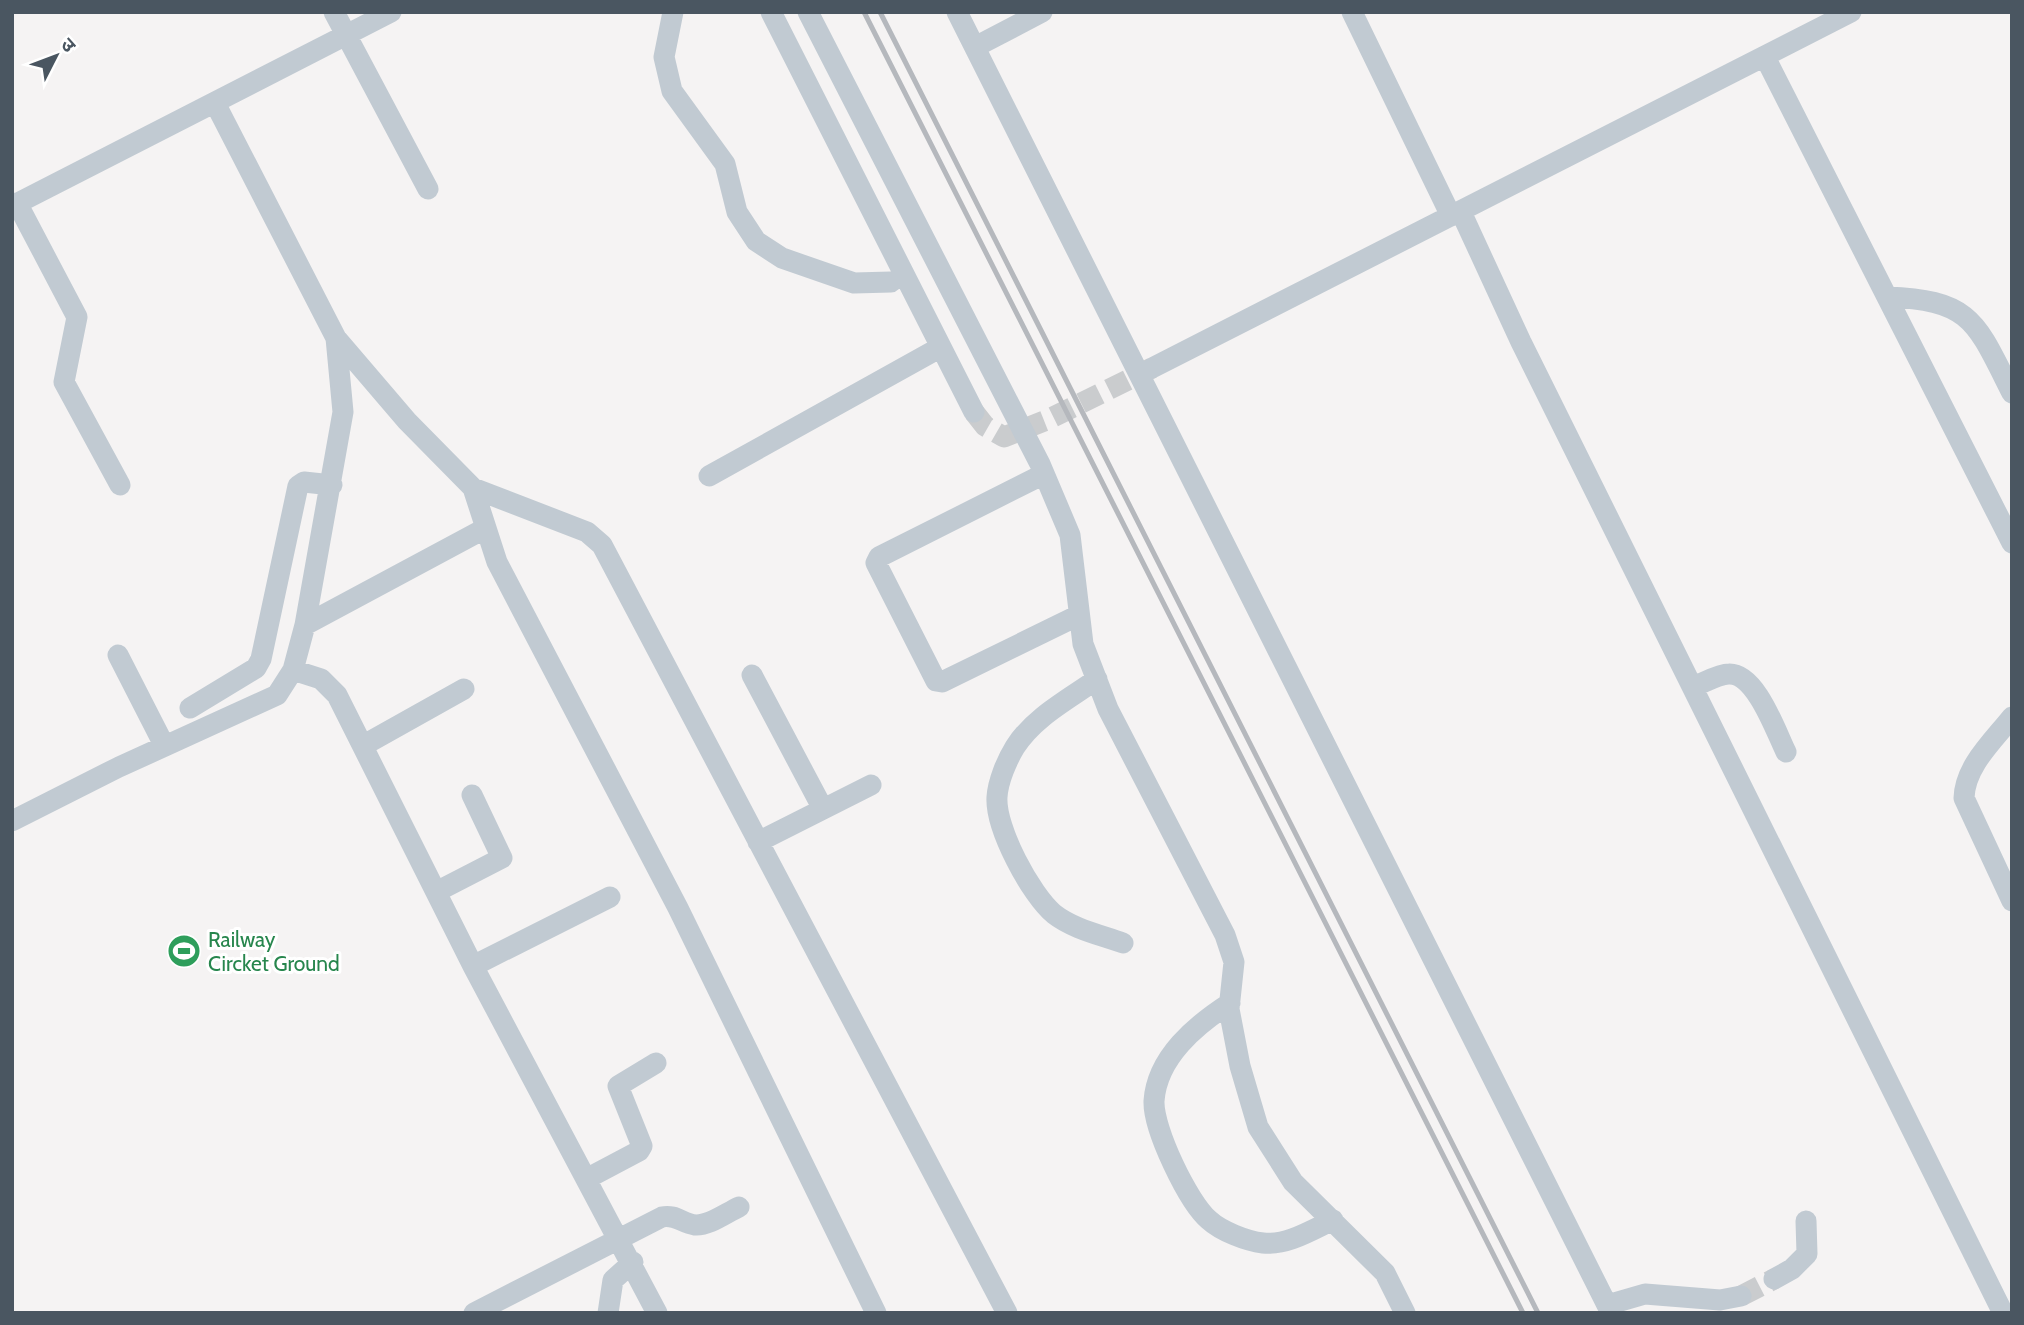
<svg xmlns="http://www.w3.org/2000/svg" width="2024" height="1325" font-family="Cabin,'Noto Sans Devanagari',sans-serif">
<style>
.lines{fill:none;stroke-linecap:round;stroke-linejoin:round}
.minor-tunnel{stroke:#caccce;stroke-width:21;stroke-dasharray:21 10;stroke-linecap:butt}
.minor{stroke:#c1cad2;stroke-width:21}
.rail{stroke:#b5b8bd;stroke-width:5}
.labels{text-anchor:middle;dominant-baseline:central;stroke-width:6;stroke-linejoin:round;paint-order:stroke}
.leisure-label{font-size:21px;fill:#27864d;stroke:#fff;text-anchor:start}
</style>
<rect width="100%" height="100%" fill="#f5f3f3"/>
<g class="lines">
<!-- minor-tunnel -->
<path class="minor-tunnel" d="M974,412L985,426L1004,437L1047,420L1152,368
M1741,1296L1774,1279"/>
<!-- minor -->
<path class="minor" d="M334,12L428,189
M673,12L664,57L672,91L725,164L737,212L756,241L782,258L854,283L891,282
M771,12L974,412
M808,12L1040,464L1070,535L1083,644L1108,709L1225,935L1234,962L1229,1009L1240,1066L1258,1127L1293,1182L1385,1273L1405,1313
M957,12L1611,1313
M1352,12L1451,216
M975,47L1042,12
M1765,57L2012,543
M17,203L77,317L64,382L120,485
M12,206L391,12
M1461,212L1521,342L2003,1313
M1887,297C1972,300 1976,322 2012,393
M336,338L407,421L473,488L497,562L678,908L876,1313
M1152,368L1851,12
M1044,474L879,557L876,563L936,681L942,682L1079,615
M709,476L941,347
M473,488L587,532L602,545L1007,1313
M305,625L484,529
M118,655L164,745
M293,670L321,679L337,695L473,966L657,1313
M752,675L823,809
M1097,679C1069,699 1034,717 1015,747C1007,760 998,781 997,797C995,828 1031,895 1054,914C1073,929 1101,935 1123,943
M1693,687C1704,683 1718,674 1729,674C1756,673 1776,732 1786,752
M190,708L256,668L261,659L298,486L304,482L332,485
M2012,717C1993,741 1965,766 1964,798L2012,901
M364,745L464,689
M12,821L119,767L277,695L293,670L305,625L343,412L336,338L215,103
M758,842L871,785
M436,892L502,858L472,795
M473,966L610,897
M1230,1003C1196,1025 1157,1057 1154,1101C1153,1129 1188,1202 1209,1220C1221,1231 1246,1241 1263,1243C1286,1246 1312,1230 1333,1220
M588,1178L639,1151L642,1146L618,1086L656,1063
M1774,1279L1792,1269L1807,1254L1806,1221
M1607,1305L1645,1294L1720,1300L1741,1296
M474,1313L662,1217C675,1214 682,1223 695,1225C709,1226 726,1213 739,1207
M608,1313L613,1280L633,1262"/>
<!-- rail -->
<path class="rail" d="M864,12L1523,1313
M880,12L1538,1313"/>
</g>
<!-- icons -->
<defs>
<symbol id="stadium-disc" viewBox="-11 -11 22 22"><circle r="9.5" fill="#2e9e5b" stroke="#fff"/><path d="M0-5a6.5 5 0 1 0 0 10a6.5 5 0 1 0 0-10ZM-3.5-1.8h7v3.6h-7Z" fill="#fff"/></symbol>
</defs>
<g fill-rule="evenodd">
<use href="#stadium-disc" x="165" y="932" width="38" height="38"/>
</g>
<g class="labels">
<!-- leisure labels -->
<g class="leisure-label">
<text x="208" y="939">Railway<tspan x="208" dy="24">Circket Ground</tspan></text>
</g>
</g>
<!-- border -->
<rect width="2024" height="1325" fill="none" stroke="#4a5661" stroke-width="28"/>
<!-- north arrow -->
<g transform="translate(56 56) rotate(48)" stroke="#ffffff" stroke-width="5" paint-order="stroke">
<path d="M0-5L12 26L0 18L-12 26Z" fill="#4a5661"/>
<text y="-10" font-size="19" font-weight="bold" text-anchor="middle" fill="#4a5661">उ</text>
</g>
</svg>
